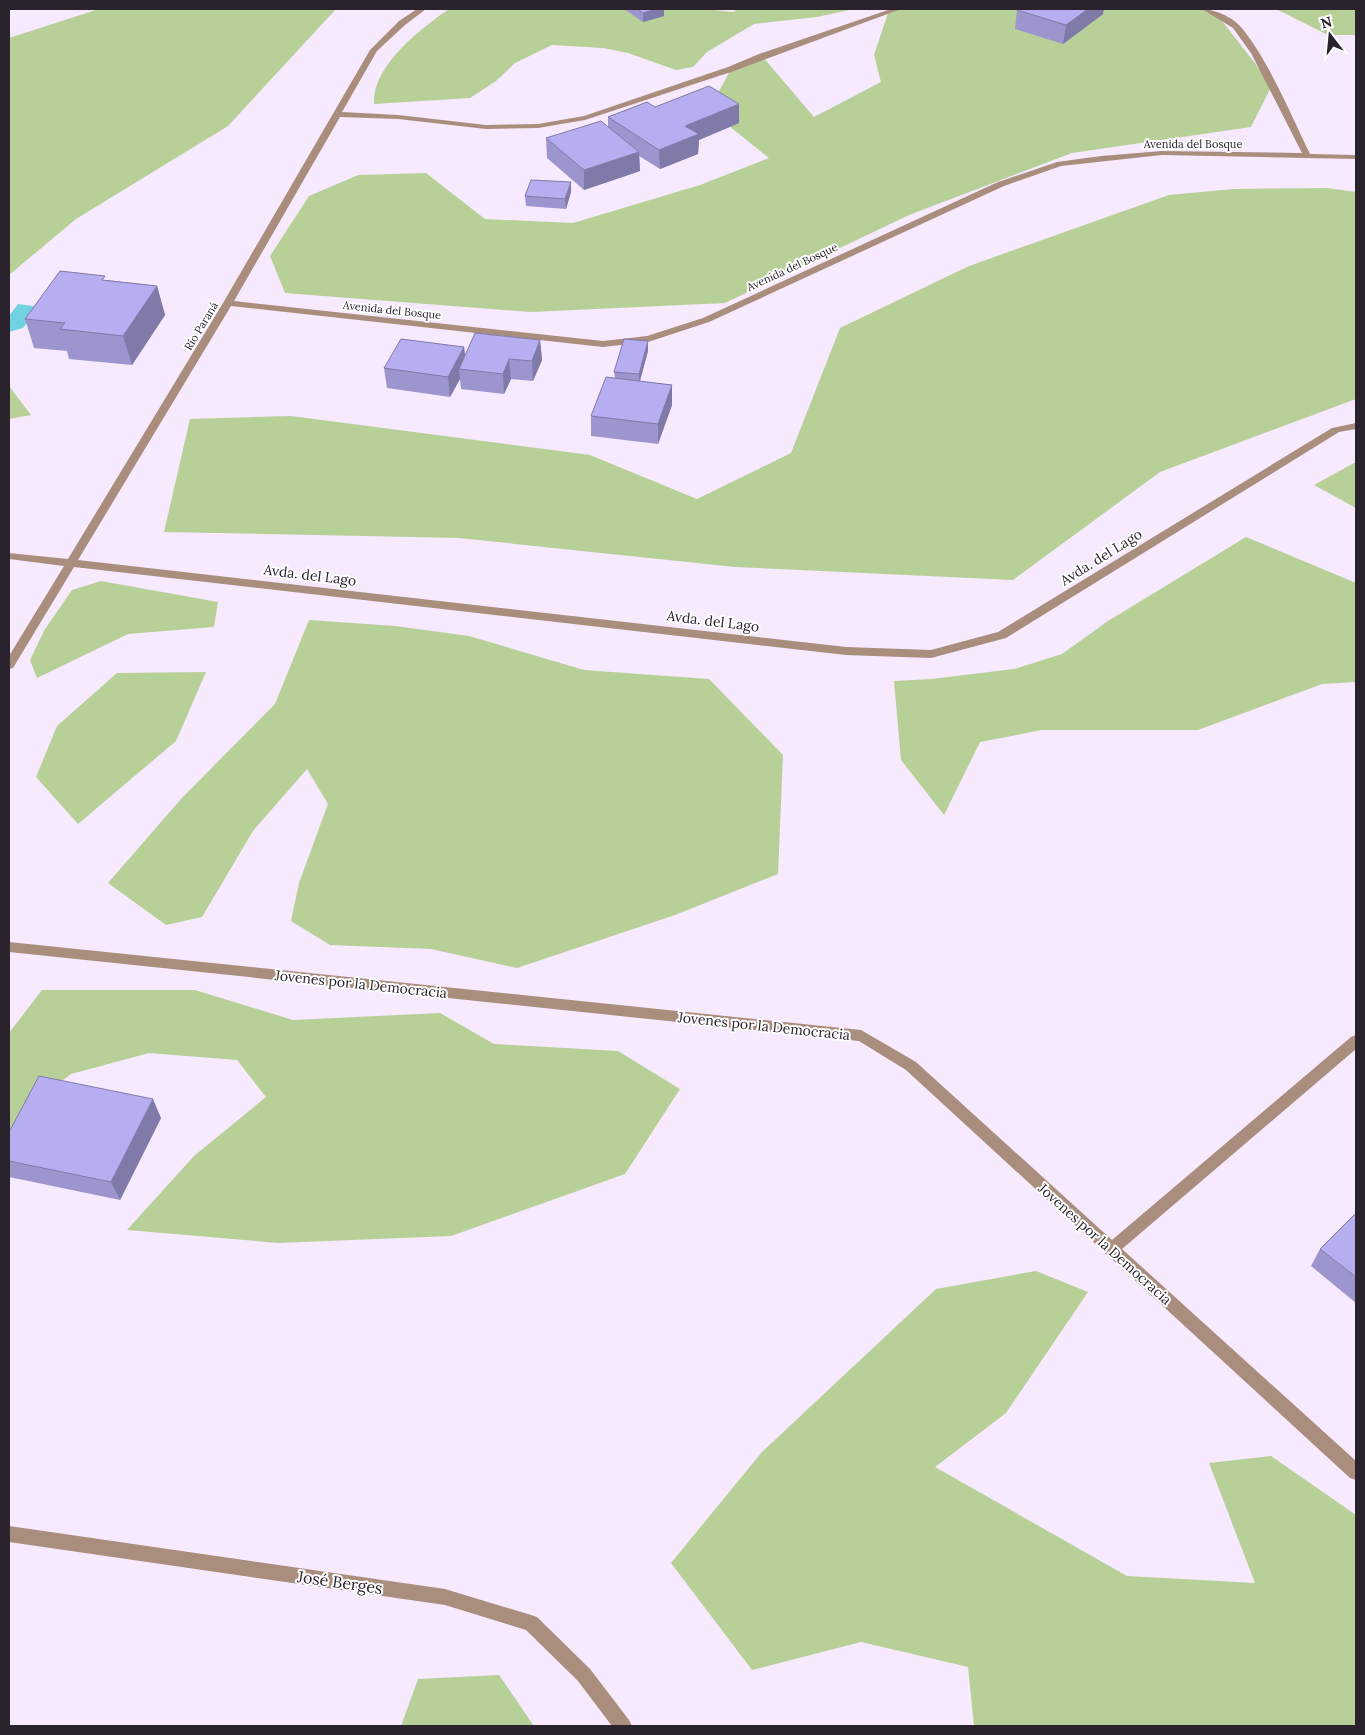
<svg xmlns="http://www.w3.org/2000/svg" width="1365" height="1735" font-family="Lora,serif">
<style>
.green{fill:#b7d098}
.water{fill:#72d1e2}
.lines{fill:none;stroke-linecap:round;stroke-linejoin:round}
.minor{fill:#a98d7d;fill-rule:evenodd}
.wall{fill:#9d96ce}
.shaded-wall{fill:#7f7aa8}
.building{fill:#b6aef0;stroke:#7f7aa8}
.labels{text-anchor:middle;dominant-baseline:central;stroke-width:4;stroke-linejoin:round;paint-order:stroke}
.far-street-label{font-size:11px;fill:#2a232d;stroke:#fff}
.street-label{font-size:14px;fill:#2a232d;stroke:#fff}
.near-street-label{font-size:16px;fill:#2a232d;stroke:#fff}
</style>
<rect width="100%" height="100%" fill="#f7e9fe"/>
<!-- green -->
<path class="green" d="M99,9H336L228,126L76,219L9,275V38Z
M449,9H702L733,12L738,9H854L817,17L754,24L707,52L693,67L676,70L628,53L603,48L552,45L515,63L496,81L470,98L374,104C372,66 420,29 449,9Z
M897,9H1203L1215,12L1272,85L1251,127L1072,153L909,215L725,303L531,312L285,293L270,256L309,196L358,175L426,173L485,219L573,223L700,185L769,158L709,110L731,69L762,56L814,117L881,82L874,55L888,13Z
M1276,9H1356V35H1328Z
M1327,188L1356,192V399L1160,472L1013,580L735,567L459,538L164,532L190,419L291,416L590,455L697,499L791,453L840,328L969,266L1169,195L1233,189Z
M9,386L31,415L9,419Z
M1354,463H1356V508L1314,485Z
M1246,537L1356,583V682L1322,684L1198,730H1042L980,742L944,815L901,760L894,681L931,679L1014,669L1062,654L1108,621Z
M101,581L218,602L214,627L128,634L37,678L30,660L45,629L72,590Z
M309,620L395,626L469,636L584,670L709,679L783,755L778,874L675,915L517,968L431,949L330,945L291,921L299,883L328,804L307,769L253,831L202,917L166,925L108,883L181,799L275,704Z
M206,672L176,741L78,824L36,777L57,726L117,673Z
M42,990H195L293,1020L440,1013L494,1044L618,1051L680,1089L625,1174L451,1236L278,1243L127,1230L194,1156L266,1097L237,1060L149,1053L71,1074L19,1113L9,1131V1033Z
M1036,1271L1088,1292L1006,1413L935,1467L1127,1576L1255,1583L1209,1463L1271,1456L1356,1515V1726H974L968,1667L861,1642L752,1670L671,1563L762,1452L936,1289Z
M499,1675L534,1726H401L418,1679Z"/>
<!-- water -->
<path class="water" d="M18,304L40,307L23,328L9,332V316Z"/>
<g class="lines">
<!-- minor -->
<path class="minor" d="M417,9H426L405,25L377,51L342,112L398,115L486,125L538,124L584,116L728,67L759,54L891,9H901L734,71L585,120L538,128L486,129L398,119L340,117L234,301L603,341L647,336L703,318L998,182L1057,162L1101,156L1162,151L1302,153L1251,53L1233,28L1202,9C1214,9 1232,17 1240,26C1267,57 1291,115 1310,154L1356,155V159L1162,155L1061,166L1004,186L709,322L648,342L603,347L231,306L78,560L846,647L931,650L998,632L1332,428L1356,423V429L1339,432L1006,638L931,658L846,655L74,567L13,668L9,669V656L64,566L9,559V553L68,559L223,303L370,50L399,21Z
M9,942L861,1030L916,1062L1112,1240L1351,1037L1356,1035V1049L1122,1249L1356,1461V1480L1350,1478L906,1070L859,1041L9,952Z
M9,1526L445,1589L531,1615L537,1617L590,1669L629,1720L632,1726H612L578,1681L526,1630L445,1605L9,1542Z"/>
</g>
<!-- wall -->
<path class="wall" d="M624,9H664V16L643,22Z
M1017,10L1103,14L1063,44L1015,29Z
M655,107L739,123L699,140L698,154L660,169L639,156L640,171L584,190L547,158L546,138L608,127V117Z
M571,192L566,209L526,206L525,196Z
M106,280L157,286L165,315L132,365L69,359L67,351L34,348L25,319Z
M540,340L542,360L533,381L511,379L504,394L461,389L460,379L450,397L387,388L384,368L464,347L465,355Z
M648,341V351L640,381L672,385V405L658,444L591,436V416L615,378L614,372Z
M161,1118L120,1200L9,1177V1132Z
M1356,1213V1303L1311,1266L1320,1249Z"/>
<!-- shaded-wall -->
<path class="shaded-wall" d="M656,9H664V16L643,22V13Z
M1088,9H1104L1103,14L1063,44L1066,25Z
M739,104V123L699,140L698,154L660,169L659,150L685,126Z
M639,152L640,171L584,190V170Z
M571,182V192L566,209L565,199Z
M157,286L165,315L132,365L123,336Z
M540,340L542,360L533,381L532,361Z
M648,341V351L639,384V374Z
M464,347L466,367L459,369L460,379L450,397L448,377Z
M509,359L511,379L504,394L503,374Z
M672,385V405L658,444V424Z
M153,1099L161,1118L120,1200L111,1182Z"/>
<!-- building -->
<path class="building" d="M637,9H656L643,13Z
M1019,9H1088L1066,25L1017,10Z
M709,86L739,104L685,126L699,134L659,150L608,117L647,102L655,107Z
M601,121L639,152L584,170L546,138Z
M531,180L571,182L565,199L525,196Z
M60,271L105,276L102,280L157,286L123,336L60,329L65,323L25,319Z
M475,333L540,340L532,361L509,359L503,374L459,369Z
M401,339L464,347L448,377L384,368Z
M624,339L648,341L639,374L614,372Z
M606,377L672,385L658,424L591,416Z
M39,1076L153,1099L111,1182L9,1161V1132Z
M1356,1213V1277L1320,1249Z"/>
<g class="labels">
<!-- far-street labels -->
<g class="far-street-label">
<text x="1193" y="144">Avenida del Bosque</text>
<text transform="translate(792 267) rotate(-25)">Avenida del Bosque</text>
<text transform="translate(392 310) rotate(6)">Avenida del Bosque</text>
<text transform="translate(201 326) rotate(-59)">Río Paraná</text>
</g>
<!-- street labels -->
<g class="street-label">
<text transform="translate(1101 557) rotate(-32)">Avda. del Lago</text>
<text transform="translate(310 575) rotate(7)">Avda. del Lago</text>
<text transform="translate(713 621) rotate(7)">Avda. del Lago</text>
<text transform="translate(361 984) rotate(6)">Jovenes por la Democracia</text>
<text transform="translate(764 1026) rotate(6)">Jovenes por la Democracia</text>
<text transform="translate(1105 1244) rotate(42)">Jovenes por la Democracia</text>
</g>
<!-- near-street labels -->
<g class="near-street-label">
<text transform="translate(340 1582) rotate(8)">José Berges</text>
</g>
</g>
<!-- border -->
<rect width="1365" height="1735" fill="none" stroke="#2a232d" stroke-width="20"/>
<!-- north arrow -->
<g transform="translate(1330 35) rotate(344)" stroke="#ffffff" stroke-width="4" paint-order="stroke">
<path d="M0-4L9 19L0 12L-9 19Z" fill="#2a232d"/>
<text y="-8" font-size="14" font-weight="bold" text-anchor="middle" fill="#2a232d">N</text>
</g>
</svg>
